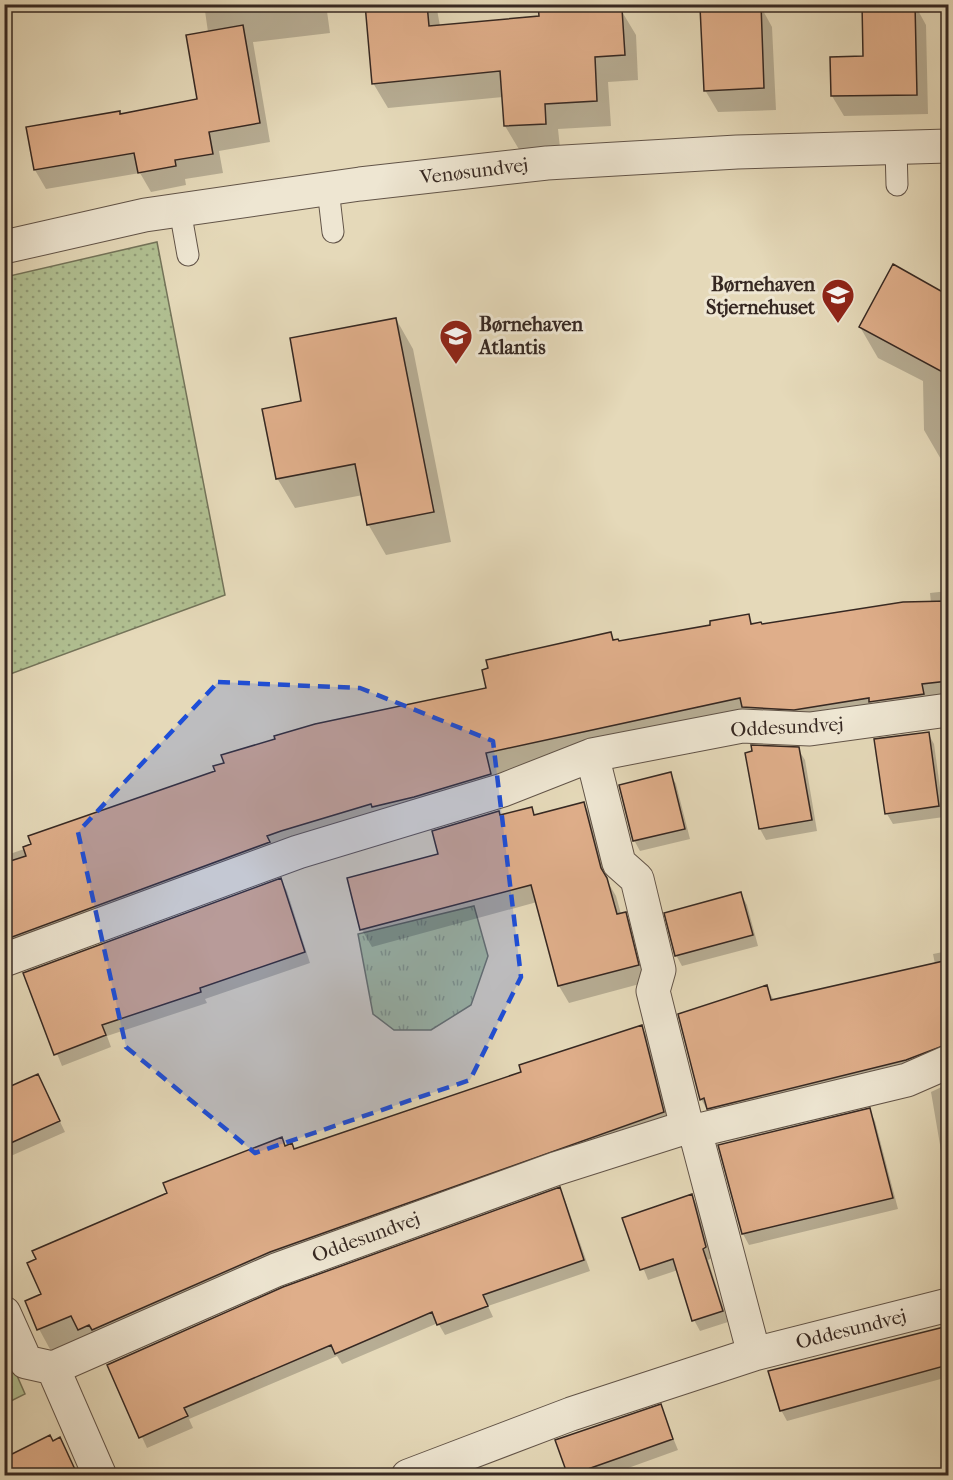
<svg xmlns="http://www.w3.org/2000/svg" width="953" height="1480" font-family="'IM FELL French Canon',serif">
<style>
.grass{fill:url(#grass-dots);stroke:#74745a;stroke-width:1.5}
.park{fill:url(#park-tufts);stroke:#74745a;stroke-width:1.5}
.shadow{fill:#0003}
.building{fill:#dfae8a;stroke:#362822;stroke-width:1.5}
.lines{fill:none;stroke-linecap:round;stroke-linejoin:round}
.lane-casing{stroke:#625448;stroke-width:23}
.street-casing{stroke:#625448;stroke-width:35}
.lane{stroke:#eee6d2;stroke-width:21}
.street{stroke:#eee6d2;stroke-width:33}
.marked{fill:#1d4ed8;fill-opacity:0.2;stroke:#1d4ed8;stroke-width:4.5;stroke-dasharray:12 8;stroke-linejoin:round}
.labels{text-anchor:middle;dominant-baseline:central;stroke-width:6;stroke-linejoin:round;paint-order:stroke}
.street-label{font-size:20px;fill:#362822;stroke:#eee6d2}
.poi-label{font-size:20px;font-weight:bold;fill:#362822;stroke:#eee6d2;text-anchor:end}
</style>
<defs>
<pattern id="grass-dots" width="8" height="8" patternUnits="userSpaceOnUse" patternTransform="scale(1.5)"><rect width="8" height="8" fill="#b1c092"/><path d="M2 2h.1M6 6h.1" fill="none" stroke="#919c77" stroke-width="1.8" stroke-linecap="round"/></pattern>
<pattern id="park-tufts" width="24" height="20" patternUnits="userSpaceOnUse" patternTransform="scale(1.5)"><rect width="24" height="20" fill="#b1c092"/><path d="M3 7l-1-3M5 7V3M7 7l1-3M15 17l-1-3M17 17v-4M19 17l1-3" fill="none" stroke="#919c77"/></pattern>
</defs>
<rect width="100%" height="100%" fill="#e5d9b9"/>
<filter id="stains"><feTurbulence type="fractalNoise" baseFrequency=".00333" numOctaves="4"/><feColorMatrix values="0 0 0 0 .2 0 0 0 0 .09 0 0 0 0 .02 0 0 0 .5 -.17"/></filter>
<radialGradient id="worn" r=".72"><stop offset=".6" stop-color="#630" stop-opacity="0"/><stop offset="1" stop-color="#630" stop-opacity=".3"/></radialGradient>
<!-- grass -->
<path class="grass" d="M157,242L225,595L5,676V277Z"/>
<!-- park -->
<path class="park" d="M474,906L488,956L471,1005L431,1030H394L373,1014L358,934Z
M4,1346L25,1394L5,1404H4Z"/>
<!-- shadow -->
<path class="shadow" d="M204,4H326L330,33L253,42L270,142L219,151L223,173L185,179L186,185L151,192L140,173L46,189L35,170L28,128L120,115L199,100L208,32Z
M367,4H436L440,26L541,17L540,4H602V11L621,10L636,35L638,80L608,82L611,126L558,129L560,148L520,151L505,126L503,97L388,108L373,83Z
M760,5L772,27L776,110L718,112L705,90Z
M915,5L926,25L928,114L844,116L832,96Z
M894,266L948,297V461H942L924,430L923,381L878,358L860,327Z
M396,319L413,349L451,542L386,555L368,524L363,495L295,508L277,478L303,403Z
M948,591V704L756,729L279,858L4,968V856L488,689L610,634L614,641L619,643L712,626L748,616L753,625L762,626L931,603L930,593Z
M928,733L934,744L944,817L893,824L887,814Z
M798,749L805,760L817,831L766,840L760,829L747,754Z
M670,773L676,784L690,839L640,851L634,840Z
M584,804L594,821L609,884L616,896L621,914L625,913L635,930L647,982L569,1003L559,986L537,902L372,947L362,930L349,879L440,855L500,816L531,808L536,817Z
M281,880L287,891L310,963L205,999L207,1003L107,1036L111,1047L62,1066L25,974Z
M741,894L747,905L758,946L682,966L676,955Z
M948,951V1067L713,1120L701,1099L766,987L774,1000L935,964L933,954Z
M642,1027L654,1049L675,1134L51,1351L39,1329L43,1295L161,1198L281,1139L286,1147L295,1151L523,1073Z
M38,1076L65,1132L4,1159V1090Z
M948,1084V1180L945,1174L931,1092Z
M869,1110L875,1121L898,1209L749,1245L743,1234Z
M559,1189L565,1200L590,1271L488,1306L493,1317L445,1335L438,1323L342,1364L337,1356L189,1419L193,1428L147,1448L109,1365Z
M692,1196L698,1207L712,1258L708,1260L728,1322L700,1331L694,1320L678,1270L648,1280L624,1219Z
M948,1329V1377L787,1421L781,1410L770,1372Z
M660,1406L678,1450L606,1476H569Z"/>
<!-- building -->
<path class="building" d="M365,4H427L429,26L539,16L538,4H590V10L622,9L625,55L595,57L597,101L545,104L546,124L504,126L500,71L372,84Z
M761,4L764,88L704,91L700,7Z
M862,4H915L917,95L831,96L830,57L863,56Z
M243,25L260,123L209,132L213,154L175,160L176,166L138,173L134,153L34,170L26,127L120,111V114L197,99L186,35Z
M893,264L948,295V375L859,327Z
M396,318L434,512L367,525L355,464L276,479L262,409L301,401L290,338Z
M948,601V681L922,684L924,694L869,702V698L794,710L742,707L740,698L486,753L491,774L414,797L372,807L371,804L281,831L267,836L270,842L4,940V863L26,856L23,847L31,844L28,836L215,771L213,766L224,763L221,755L275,739L274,736L315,724L486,688L482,670L488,668L486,660L611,632L613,640L618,639L619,641L710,625V621L749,614L751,624L761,622L762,624L903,602Z
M929,732L939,806L885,814L874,739Z
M751,745L799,747L812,820L759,829L745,753L752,751Z
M671,772L685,829L633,841L619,785Z
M584,802L601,868L607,878L617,914L626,912L639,965L558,986L531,885L360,930L347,878L438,854L432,831L499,811L500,815L532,807L534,815Z
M281,878L305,952L200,988L201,992L102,1025L106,1035L54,1055L23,973Z
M741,892L753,935L675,956L664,913Z
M948,960V1044L906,1060L707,1109L704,1098L700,1100L678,1014L767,985L771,1000Z
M642,1025L664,1112L270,1252L92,1330L89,1325L78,1330L71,1316L37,1330L25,1301L41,1294L27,1263L36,1259L32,1251L160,1196L167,1193L163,1183L282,1137L285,1146L292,1143L294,1149L521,1072L519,1065Z
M38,1074L60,1121L4,1146V1089Z
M870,1108L893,1198L742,1234L718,1145Z
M560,1187L584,1260L483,1295L488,1306L437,1325L432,1312L335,1354L331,1345L184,1408L188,1416L139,1438L107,1365L283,1287Z
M692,1194L706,1247L703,1249L723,1311L692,1321L673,1259L640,1270L622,1218Z
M948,1326V1365L780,1411L768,1371Z
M661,1404L673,1439L568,1476L555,1440Z
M50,1435L53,1441L60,1437L78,1476H4V1458Z"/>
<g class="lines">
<defs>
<path id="lane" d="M896,148L897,185
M328,189L333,232
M180,210L188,255"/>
<path id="street" d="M4,247L145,215L360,184L547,163L737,152L948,146
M592,755L619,863L637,879L659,970L653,991L687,1127
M4,960L298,852L503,790L592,755L742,726L810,729L948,710
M695,1131L754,1354
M4,1313L26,1362L53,1368L100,1476
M53,1368L276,1270L555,1169L687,1127L695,1131L907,1080L948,1062
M408,1476L571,1414L754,1354L948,1305"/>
</defs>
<!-- lane casing -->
<use href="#lane" class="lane-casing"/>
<!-- street casing -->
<use href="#street" class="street-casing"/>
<!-- lane -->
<use href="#lane" class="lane"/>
<!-- street -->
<use href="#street" class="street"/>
</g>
<!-- marked area -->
<path class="marked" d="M218,682L360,688L493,741L521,977L470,1080L255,1153L126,1047L78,832Z"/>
<!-- icons -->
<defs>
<symbol id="school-pin" viewBox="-11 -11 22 30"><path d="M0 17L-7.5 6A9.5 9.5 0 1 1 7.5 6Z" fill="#8f2418" stroke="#eee6d2"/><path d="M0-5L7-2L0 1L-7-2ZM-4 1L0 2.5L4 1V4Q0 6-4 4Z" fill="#fff"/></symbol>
</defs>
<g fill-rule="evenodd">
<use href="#school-pin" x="819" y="276" width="38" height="52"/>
<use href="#school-pin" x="437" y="317" width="38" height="52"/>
</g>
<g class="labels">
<!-- street labels -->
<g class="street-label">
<text transform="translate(474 171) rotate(-7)">Venøsundvej</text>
<text transform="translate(787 727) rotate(-3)">Oddesundvej</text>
<text transform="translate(366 1237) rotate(-20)">Oddesundvej</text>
<text transform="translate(851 1329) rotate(-14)">Oddesundvej</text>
</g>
<!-- poi labels -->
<g class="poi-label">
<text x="815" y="284">Børnehaven<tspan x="815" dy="23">Stjernehuset</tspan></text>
<text x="479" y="324" text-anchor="start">Børnehaven<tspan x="479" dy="23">Atlantis</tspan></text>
</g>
</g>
<!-- margin -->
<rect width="953" height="1480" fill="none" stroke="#e5d9b9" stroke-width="24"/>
<rect x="6" y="6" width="941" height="1468" fill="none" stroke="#362822" stroke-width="3"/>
<rect x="12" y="12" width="929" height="1456" fill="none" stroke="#362822" stroke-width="1.5"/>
<rect width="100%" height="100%" filter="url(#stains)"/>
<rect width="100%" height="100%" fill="url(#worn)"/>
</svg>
